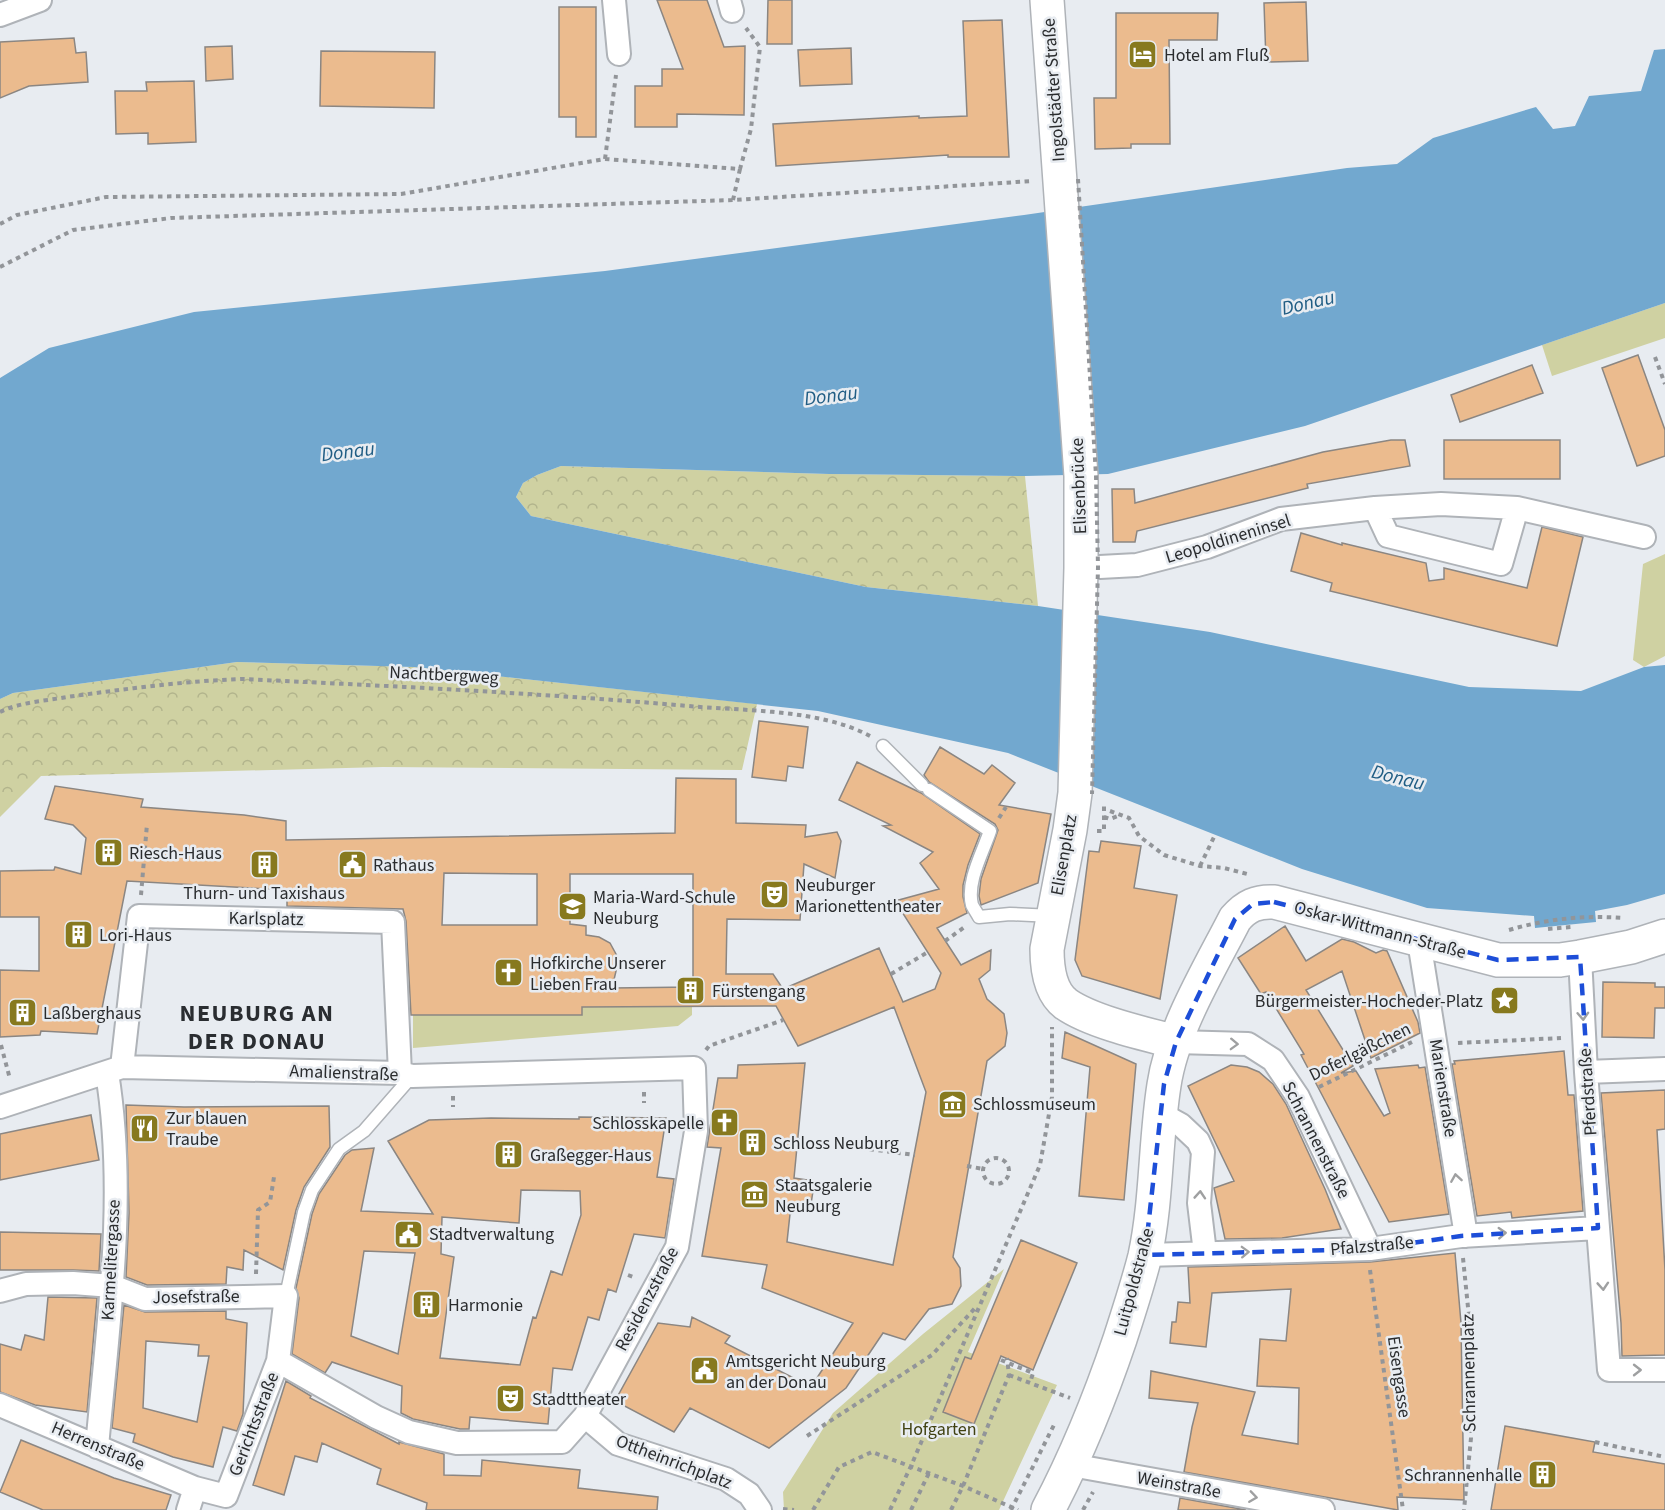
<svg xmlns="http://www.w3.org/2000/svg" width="1665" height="1510" font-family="'Source Sans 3',sans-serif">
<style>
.green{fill:#cfd1a2}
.forest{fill:url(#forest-crowns)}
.water{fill:#72a8cf}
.building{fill:#ebbb8e;stroke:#8b8682;stroke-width:1.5;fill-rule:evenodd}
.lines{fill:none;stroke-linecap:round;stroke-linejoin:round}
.lane-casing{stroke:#afb3b8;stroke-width:15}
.street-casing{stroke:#afb3b8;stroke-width:26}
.secondary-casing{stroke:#afb3b8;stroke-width:36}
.path{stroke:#929599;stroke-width:4;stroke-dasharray:4.5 4.5;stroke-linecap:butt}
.lane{stroke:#fff;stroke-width:12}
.street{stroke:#fff;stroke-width:22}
.secondary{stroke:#fff;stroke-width:33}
.path-bridge{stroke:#929599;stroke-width:4;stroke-dasharray:4.5 4.5;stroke-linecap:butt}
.oneway{stroke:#9fa0a1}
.marked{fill:none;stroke:#1d4ed8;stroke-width:4.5;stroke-dasharray:12 8;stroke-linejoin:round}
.labels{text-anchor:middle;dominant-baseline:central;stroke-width:5;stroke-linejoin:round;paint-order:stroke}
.poi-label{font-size:18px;fill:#2a2c2e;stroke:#e8ecf1;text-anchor:start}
.street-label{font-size:18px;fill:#2a2c2e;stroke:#e8ecf1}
.park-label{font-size:18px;fill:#414212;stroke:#e8ecf1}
.water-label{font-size:20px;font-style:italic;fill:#205d84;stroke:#e8ecf1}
.district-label{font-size:24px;font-weight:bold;letter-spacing:1.5px;fill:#2a2d31;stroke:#e8ecf1}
</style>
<defs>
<pattern id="forest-crowns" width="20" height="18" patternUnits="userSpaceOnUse" patternTransform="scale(1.5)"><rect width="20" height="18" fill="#cfd1a2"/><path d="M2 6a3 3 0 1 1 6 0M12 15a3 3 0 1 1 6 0" fill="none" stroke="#b2b48c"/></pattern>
</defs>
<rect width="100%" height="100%" fill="#e8ecf1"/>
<!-- green -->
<path class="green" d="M1665,303V338L1552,376L1542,345Z
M1665,554V656L1644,667L1633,660L1643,564Z
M582,1007H692V1015L678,1026L413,1048V1015Z
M1004,1269L968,1352L1057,1385L999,1510H784L783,1492L833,1413L923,1334Z"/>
<!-- forest -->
<path class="forest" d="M561,466L829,474L1025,476L1038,606L866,587L531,516L516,497L523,483L537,475Z
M237,662L414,667L757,704L742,770L383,767L41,776L0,817V699L13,693Z"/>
<!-- water -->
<path class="water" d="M1665,49V303L1305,426L1108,474L1025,476L829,474L561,466L537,475L523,483L516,497L531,516L866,587L1038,606L1210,632L1469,687L1581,691L1644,667L1665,665V894L1627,905L1595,911L1596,922L1535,928L1534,916L1427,908L1302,869L1008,753L818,711L414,667L237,662L13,693L0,699V378L49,348L194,312L605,271L1024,215L1347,168L1397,164L1433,138L1536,107L1553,129L1575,126L1589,96L1641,91L1654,50Z"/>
<!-- building -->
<path class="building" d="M657,0H707L724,47L745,46L744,115L677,114V127H635V86H662V69H683Z
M768,0H792V44H767Z
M1306,2L1308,61L1266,62L1264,3Z
M559,7H596V137H576V117H559Z
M1116,13H1218L1217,40H1169L1170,144H1131V148L1095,149L1094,98H1116Z
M1002,20L1009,157H948V155L776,166L773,124L919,116V118L967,116L963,21Z
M74,38L76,53L86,52L88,82L29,86L0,98V42Z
M232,46L233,79L206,81L205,47Z
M851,48L852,84L800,86L798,50Z
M321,51L435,52L434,108L320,106Z
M194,81L196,142L148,144V133L116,134L115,91H147L146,82Z
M1638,355L1665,430V456L1637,466L1602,368Z
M1532,365L1543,393L1460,422L1451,395Z
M1391,440H1405L1410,466L1307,484L1308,488L1137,531L1135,542H1113L1112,489H1134L1135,503L1323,452Z
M1444,440H1560V479H1444Z
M1542,527L1583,537L1557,646L1330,591L1332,583L1291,571L1301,533L1342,545V543L1426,563L1429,581L1444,579V568L1527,588Z
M759,721L808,727L803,768L788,766L786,781L752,777Z
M940,747L984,774L992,765L1015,783L999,805L1051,814L1038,883L981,905L979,896L981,879L998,830L995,824L929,782L924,775Z
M857,762L921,793L980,834L968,865L963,885V897L967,913L937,928L961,965L991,950L990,970L979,979L987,999L1004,1014L1007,1033L1005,1046L987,1061L953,1257L960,1268L961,1286L952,1304L929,1309L905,1340L883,1333L846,1388L769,1448L690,1408L674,1432L615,1401L658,1323L690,1327L692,1317L730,1336L725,1343L811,1387L853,1323L762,1288L767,1265L702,1256L721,1148L707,1147L718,1078H737L738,1065L805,1063L794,1178L807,1180L813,1191L811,1204L790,1214L787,1242L893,1265L926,1092L894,1007L798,1046L776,1006L582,1007V1015H411L406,921L403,909L287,906V890L127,881L97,1034L41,1031L40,1035L0,1037V970L39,971V917H0V871L54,870L55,867L81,874L86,838L73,825L45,819L55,786L143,799L141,807L244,815L286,821V840L675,833L676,778L736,779V823L806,825L805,837L837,832L841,841L835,878L804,864L800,920L727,919L726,974H773L783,989L879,948L903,1002L935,989L941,973L895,901L939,889L920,863L933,852L883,826L891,825L839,800ZM444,873L537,874V925H442ZM570,874H693V987L612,988L617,967V956L610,943L599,937L586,935V926L570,924Z
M1101,841L1141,846L1134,888L1177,895L1160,999L1082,976L1075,960L1089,851L1099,852Z
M1285,926L1306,961L1342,939L1354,942L1376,953L1383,950L1387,951L1418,1022L1420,1033L1371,1058L1342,971L1306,990L1353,1066L1341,1073L1356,1071L1384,1116L1390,1113L1375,1069L1418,1065L1419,1068L1425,1067L1449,1214L1389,1222L1301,1055L1304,1054L1266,992L1261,994L1238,958Z
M1603,982L1655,983V987H1665V1008H1655L1654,1038L1602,1037Z
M1065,1032L1136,1064L1124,1200L1079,1196L1090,1067L1062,1058Z
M1564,1051L1568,1095H1574L1583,1211L1512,1218L1511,1212L1477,1216L1452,1064H1455L1454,1061Z
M1231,1065L1247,1067L1259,1072L1273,1084L1286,1104L1325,1189L1341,1229L1282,1238L1225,1239L1214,1188L1234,1181L1188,1086Z
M1665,1090V1129L1657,1130L1665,1270V1355L1622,1356L1621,1323L1601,1093Z
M126,1105L184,1107L329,1106L330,1147L304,1187L296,1210L283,1270L244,1250L243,1270L227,1267L226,1284L147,1285L126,1277L129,1213Z
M91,1115L99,1160L0,1180V1134Z
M579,1117L666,1118L657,1177L674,1179L665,1238L634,1234L616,1292L608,1289L599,1320L588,1317L572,1370L553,1368L548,1424L470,1417L469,1429H460L413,1419L401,1413L402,1386L332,1362L325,1373L292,1354L299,1298L296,1288L312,1214L319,1194L345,1155L352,1150L374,1148L361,1211L433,1214L388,1141L429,1120L491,1118L579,1119ZM521,1190L580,1191L581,1215L562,1275L551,1271L536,1318L533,1317L520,1365L440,1358L454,1257L441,1254L442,1217L519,1223ZM364,1251L415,1253L398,1354L351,1336Z
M0,1232L101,1234L99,1271L73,1270H0Z
M1021,1240L1077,1263L1033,1370L1001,1356L974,1424L943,1412L965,1357L971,1359Z
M1455,1253L1461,1323L1464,1500L1397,1497L1398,1510L1184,1472L1192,1427L1198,1403L1149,1398L1151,1371L1255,1392L1242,1435L1298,1444L1299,1388L1257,1386L1260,1339L1286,1341L1291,1289L1212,1293L1206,1347L1170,1343L1172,1322H1176L1178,1302L1190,1303L1188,1267L1370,1262Z
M48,1297L97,1298L87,1412L35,1405L0,1392V1344L21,1350L25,1335L44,1340Z
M124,1305L145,1312L226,1311V1319L247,1323L243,1414L237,1431L223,1427L213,1467L173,1457L133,1442L135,1434L112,1428ZM146,1341L199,1345L198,1356H209L197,1422L143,1408Z
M286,1381L311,1396L310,1398L399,1444V1442L444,1454V1475L481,1476L482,1460L580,1470L578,1488L658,1497L657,1510H426L427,1503L377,1484L381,1469L322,1443L317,1462L295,1456L284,1495L253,1485Z
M1505,1426L1595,1442L1593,1452L1665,1464V1510H1491Z
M21,1440L114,1478L171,1495L166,1510H43L0,1492Z
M1180,1498L1246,1510H1178Z"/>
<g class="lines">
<defs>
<path id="lane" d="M883,746L922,785
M929,790L990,831C983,852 966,882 972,905C974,909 977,913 979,917L1010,914L1053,916
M286,1296L304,1212L312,1190L339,1149L364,1131L412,1076"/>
<path id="street" d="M614,0L619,54
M729,0L732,11
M0,15L40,0
M1517,508L1644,537
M1081,568L1137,565L1207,547L1281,519L1375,508L1441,504L1517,508L1501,564L1388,536L1375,508
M1419,941L1466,1236
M1580,957L1586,1072L1609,1370H1665
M1176,1042L1248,1044L1273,1060L1298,1097L1370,1249
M122,1067L139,916L393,922L400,1073
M1586,1072L1665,1069
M0,1107L122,1067L400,1073L412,1076L694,1068L696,1131L677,1247L585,1416L562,1442L457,1443L409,1432L376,1417L278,1361
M1161,1114L1181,1125L1198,1141L1203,1152L1199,1203L1205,1253
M1145,1255L1370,1249L1461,1236L1598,1228
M0,1291L26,1284L73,1283L112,1286L145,1299L286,1296L278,1361L226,1496L195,1488L188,1510
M0,1405L195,1488
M585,1416L618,1444L726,1479L749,1494L760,1510
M97,1447C108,1324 127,1196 107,1073
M1071,1465L1323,1510"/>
<path id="secondary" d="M1047,0L1081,476V568L1075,793L1070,830L1047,949C1047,967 1050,992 1066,1004C1092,1022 1145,1034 1176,1042
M1048,1510C1077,1455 1100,1398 1120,1339C1129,1311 1138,1284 1145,1256C1157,1200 1155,1142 1164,1085C1172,1030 1210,968 1235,919C1246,906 1257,901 1274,902L1498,960H1560L1580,957L1631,947L1665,936"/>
</defs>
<!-- lane casing -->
<use href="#lane" class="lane-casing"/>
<!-- street casing -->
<use href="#street" class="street-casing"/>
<!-- secondary casing -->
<use href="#secondary" class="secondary-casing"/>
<!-- path -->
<path class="path" d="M605,159L616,75
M733,200L740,169
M0,224L17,215L106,197L401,194L605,159L740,169L751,129L760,47L746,28
M0,267L73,230L171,218L733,200L1033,181
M1655,357L1665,384
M0,712C20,702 45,701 67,697C125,689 184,681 242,679C391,686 539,693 688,706C744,711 820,709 870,736
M1110,811L1129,818L1139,836L1164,855L1200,866L1224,868L1251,875
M1104,817L1110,819L1118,816
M999,818L1006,807
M1097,831H1104V806
M1200,866L1215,835
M141,895L147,824
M1548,929L1571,927
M1509,930C1546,919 1584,915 1623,918
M945,941L966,926
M891,974L928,952
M1458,1043L1561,1038
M1,1045L10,1079
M706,1050L709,1046L783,1020
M1319,1087L1412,1042
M644,1092V1103
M453,1096V1107
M798,1140L915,1155
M983 1171a13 13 0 1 1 26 0a13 13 0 1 1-26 0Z
M967,1166L983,1169
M1463,1258L1471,1337V1438L1464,1510
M1370,1270L1403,1510
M256,1274L258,1210L270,1202L274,1177
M628,1275L636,1278
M1001,1360L1033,1373L1030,1383
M1009,1375L1070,1398
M807,1436L932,1355L977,1306
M1595,1442L1665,1457
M783,1509L794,1510
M813,1510L839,1467L872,1452L963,1486L1018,1510
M890,1510L911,1466L1040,1165L1052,1097V1027
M911,1510L929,1473
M951,1510L963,1486L1009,1375L1007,1358
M1011,1510L1055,1423
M1083,1510L1093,1492"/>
<!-- lane -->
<use href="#lane" class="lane"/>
<!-- street -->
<use href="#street" class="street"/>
<!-- secondary -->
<use href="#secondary" class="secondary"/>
<!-- path-bridge -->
<path class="path-bridge" d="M1078,179L1096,476L1098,567L1092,794"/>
</g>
<!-- one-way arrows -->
<defs><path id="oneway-chevron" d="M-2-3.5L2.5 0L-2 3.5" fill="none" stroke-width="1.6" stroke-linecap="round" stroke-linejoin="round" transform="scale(1.5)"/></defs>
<g class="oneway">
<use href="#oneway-chevron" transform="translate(1583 1016) rotate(87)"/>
<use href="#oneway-chevron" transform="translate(1234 1044) rotate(2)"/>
<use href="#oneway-chevron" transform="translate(1456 1178) rotate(-99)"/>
<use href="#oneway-chevron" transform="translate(1200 1195) rotate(-86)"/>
<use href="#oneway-chevron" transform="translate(1502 1233) rotate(-3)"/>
<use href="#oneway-chevron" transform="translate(1245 1252) rotate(-2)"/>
<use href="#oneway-chevron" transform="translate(1603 1286) rotate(86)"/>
<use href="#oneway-chevron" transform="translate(1637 1370)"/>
<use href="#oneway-chevron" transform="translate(1253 1497) rotate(8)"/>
</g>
<!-- marked area -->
<path class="marked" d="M1274,902L1498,960L1580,957L1598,1228L1461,1236L1370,1249L1145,1255L1164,1084L1176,1042L1235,919L1253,904Z"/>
<!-- icons -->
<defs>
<symbol id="hotel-square" viewBox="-11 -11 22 22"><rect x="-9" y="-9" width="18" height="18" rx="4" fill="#87791e" stroke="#e8ecf1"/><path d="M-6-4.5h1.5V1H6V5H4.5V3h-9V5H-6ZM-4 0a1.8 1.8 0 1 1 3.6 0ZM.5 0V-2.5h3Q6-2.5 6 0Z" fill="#fff"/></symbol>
<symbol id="building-square" viewBox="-11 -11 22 22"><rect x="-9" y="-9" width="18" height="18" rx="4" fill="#87791e" stroke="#e8ecf1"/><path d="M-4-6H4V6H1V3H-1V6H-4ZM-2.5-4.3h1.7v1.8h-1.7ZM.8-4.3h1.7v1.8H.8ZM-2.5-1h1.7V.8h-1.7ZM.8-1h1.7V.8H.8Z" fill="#fff"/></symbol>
<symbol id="civic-square" viewBox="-11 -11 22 22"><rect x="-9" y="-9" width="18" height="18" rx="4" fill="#87791e" stroke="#e8ecf1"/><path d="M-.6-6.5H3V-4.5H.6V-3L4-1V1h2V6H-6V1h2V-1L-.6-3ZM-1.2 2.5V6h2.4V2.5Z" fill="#fff"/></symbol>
<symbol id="theatre-square" viewBox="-11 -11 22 22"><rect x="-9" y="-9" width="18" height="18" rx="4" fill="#87791e" stroke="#e8ecf1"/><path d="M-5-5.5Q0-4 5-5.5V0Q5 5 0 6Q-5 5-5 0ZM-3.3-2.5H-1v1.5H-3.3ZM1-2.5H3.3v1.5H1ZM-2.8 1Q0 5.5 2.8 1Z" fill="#fff"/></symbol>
<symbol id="school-square" viewBox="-11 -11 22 22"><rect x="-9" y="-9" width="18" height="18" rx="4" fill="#87791e" stroke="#e8ecf1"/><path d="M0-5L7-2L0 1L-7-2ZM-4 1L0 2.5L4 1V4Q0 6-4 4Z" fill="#fff"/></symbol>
<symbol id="church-square" viewBox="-11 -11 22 22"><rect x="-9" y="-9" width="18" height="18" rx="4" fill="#87791e" stroke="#e8ecf1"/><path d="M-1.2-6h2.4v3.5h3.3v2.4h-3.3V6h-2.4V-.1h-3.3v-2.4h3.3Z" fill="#fff"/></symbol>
<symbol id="sight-square" viewBox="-11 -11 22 22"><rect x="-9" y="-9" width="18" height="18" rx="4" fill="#87791e" stroke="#e8ecf1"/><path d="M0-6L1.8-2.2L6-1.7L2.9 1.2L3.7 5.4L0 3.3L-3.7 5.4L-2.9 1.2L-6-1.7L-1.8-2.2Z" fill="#fff"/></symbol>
<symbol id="museum-square" viewBox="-11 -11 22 22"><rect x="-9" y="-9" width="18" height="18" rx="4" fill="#87791e" stroke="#e8ecf1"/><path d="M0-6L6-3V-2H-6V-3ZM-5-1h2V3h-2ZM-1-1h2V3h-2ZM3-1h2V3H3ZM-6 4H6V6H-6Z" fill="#fff"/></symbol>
<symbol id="restaurant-square" viewBox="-11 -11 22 22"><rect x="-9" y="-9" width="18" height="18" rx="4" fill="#87791e" stroke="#e8ecf1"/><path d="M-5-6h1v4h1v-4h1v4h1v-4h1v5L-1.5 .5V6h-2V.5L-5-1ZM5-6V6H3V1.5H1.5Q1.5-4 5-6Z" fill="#fff"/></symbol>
</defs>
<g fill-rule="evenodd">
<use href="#hotel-square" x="1126" y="38" width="33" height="33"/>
<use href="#building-square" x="92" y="836" width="33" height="33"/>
<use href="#building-square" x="248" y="848" width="33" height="33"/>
<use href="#civic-square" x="336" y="848" width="33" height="33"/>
<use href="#theatre-square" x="758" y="878" width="33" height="33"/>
<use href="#school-square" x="556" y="890" width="33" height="33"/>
<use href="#building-square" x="62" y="918" width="33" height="33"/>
<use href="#church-square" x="492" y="956" width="33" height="33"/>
<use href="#building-square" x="674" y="974" width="33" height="33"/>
<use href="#sight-square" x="1488" y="984" width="33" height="33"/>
<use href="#building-square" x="6" y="996" width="33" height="33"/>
<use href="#museum-square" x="936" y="1088" width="33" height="33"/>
<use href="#church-square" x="708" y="1106" width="33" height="33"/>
<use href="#restaurant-square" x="128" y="1112" width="33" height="33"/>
<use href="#building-square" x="736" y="1126" width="33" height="33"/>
<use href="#building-square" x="492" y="1138" width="33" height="33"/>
<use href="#museum-square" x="738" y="1178" width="33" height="33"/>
<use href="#civic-square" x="392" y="1218" width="33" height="33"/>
<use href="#building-square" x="410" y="1288" width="33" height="33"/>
<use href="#civic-square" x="688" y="1354" width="33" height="33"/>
<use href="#theatre-square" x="494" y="1382" width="33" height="33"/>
<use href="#building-square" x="1526" y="1458" width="33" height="33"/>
</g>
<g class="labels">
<!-- poi labels -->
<g class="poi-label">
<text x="1164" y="55">Hotel am Fluß</text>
<text x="129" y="853">Riesch-Haus</text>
<text x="373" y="865">Rathaus</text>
<text x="795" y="885">Neuburger<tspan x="795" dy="21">Marionettentheater</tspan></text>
<text x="264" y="893" text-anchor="middle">Thurn- und Taxishaus</text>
<text x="593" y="897">Maria-Ward-Schule<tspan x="593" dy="21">Neuburg</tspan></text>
<text x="99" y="935">Lori-Haus</text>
<text x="530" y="963">Hofkirche Unserer<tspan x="530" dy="21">Lieben Frau</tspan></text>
<text x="712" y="991">Fürstengang</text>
<text x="1483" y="1001" text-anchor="end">Bürgermeister-Hocheder-Platz</text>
<text x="43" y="1013">Laßberghaus</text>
<text x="973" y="1104">Schlossmuseum</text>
<text x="166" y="1118">Zur blauen<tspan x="166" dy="21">Traube</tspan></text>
<text x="704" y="1123" text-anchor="end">Schlosskapelle</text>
<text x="773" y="1143">Schloss Neuburg</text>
<text x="530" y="1155">Graßegger-Haus</text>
<text x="775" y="1185">Staatsgalerie<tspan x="775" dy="21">Neuburg</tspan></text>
<text x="429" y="1234">Stadtverwaltung</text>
<text x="448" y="1305">Harmonie</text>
<text x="726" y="1361">Amtsgericht Neuburg<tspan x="726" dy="21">an der Donau</tspan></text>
<text x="532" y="1399">Stadttheater</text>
<text x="1522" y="1475" text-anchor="end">Schrannenhalle</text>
</g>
<!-- street labels -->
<g class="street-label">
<text transform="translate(1054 90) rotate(-94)">Ingolstädter Straße</text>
<text transform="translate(1079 486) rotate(-92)">Elisenbrücke</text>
<text transform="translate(1228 539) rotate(-17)">Leopoldineninsel</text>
<text transform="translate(444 675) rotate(3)">Nachtbergweg</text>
<text transform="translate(1064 855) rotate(-80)">Elisenplatz</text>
<text transform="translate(266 919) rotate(1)">Karlsplatz</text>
<text transform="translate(1380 930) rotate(15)">Oskar-Wittmann-Straße</text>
<text transform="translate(1360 1052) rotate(-26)">Doferlgäßchen</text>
<text transform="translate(344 1073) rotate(2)">Amalienstraße</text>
<text transform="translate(1443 1088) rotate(81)">Marienstraße</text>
<text transform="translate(1588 1092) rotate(-94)">Pferdstraße</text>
<text transform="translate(1316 1140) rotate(63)">Schrannenstraße</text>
<text transform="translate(1372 1246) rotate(-5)">Pfalzstraße</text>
<text transform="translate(111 1260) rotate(-87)">Karmelitergasse</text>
<text transform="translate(1134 1282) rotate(-75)">Luitpoldstraße</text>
<text transform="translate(196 1297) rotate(-1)">Josefstraße</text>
<text transform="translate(647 1299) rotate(-62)">Residenzstraße</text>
<text transform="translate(1469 1373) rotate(-91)">Schrannenplatz</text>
<text transform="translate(1399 1377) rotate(82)">Eisengasse</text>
<text transform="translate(254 1424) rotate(-69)">Gerichtsstraße</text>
<text transform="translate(98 1446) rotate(23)">Herrenstraße</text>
<text transform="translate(674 1462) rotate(21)">Ottheinrichplatz</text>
<text transform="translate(1179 1485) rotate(10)">Weinstraße</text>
</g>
<!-- park labels -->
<g class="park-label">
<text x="939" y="1429">Hofgarten</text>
</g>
<!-- water labels -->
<g class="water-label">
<text transform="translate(1308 303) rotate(-13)">Donau</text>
<text transform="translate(831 396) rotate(-7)">Donau</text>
<text transform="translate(348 452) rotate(-7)">Donau</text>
<text transform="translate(1398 778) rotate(14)">Donau</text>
</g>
<!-- district labels -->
<g class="district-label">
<text x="257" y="1013">NEUBURG AN<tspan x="257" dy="28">DER DONAU</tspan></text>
</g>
</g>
</svg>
